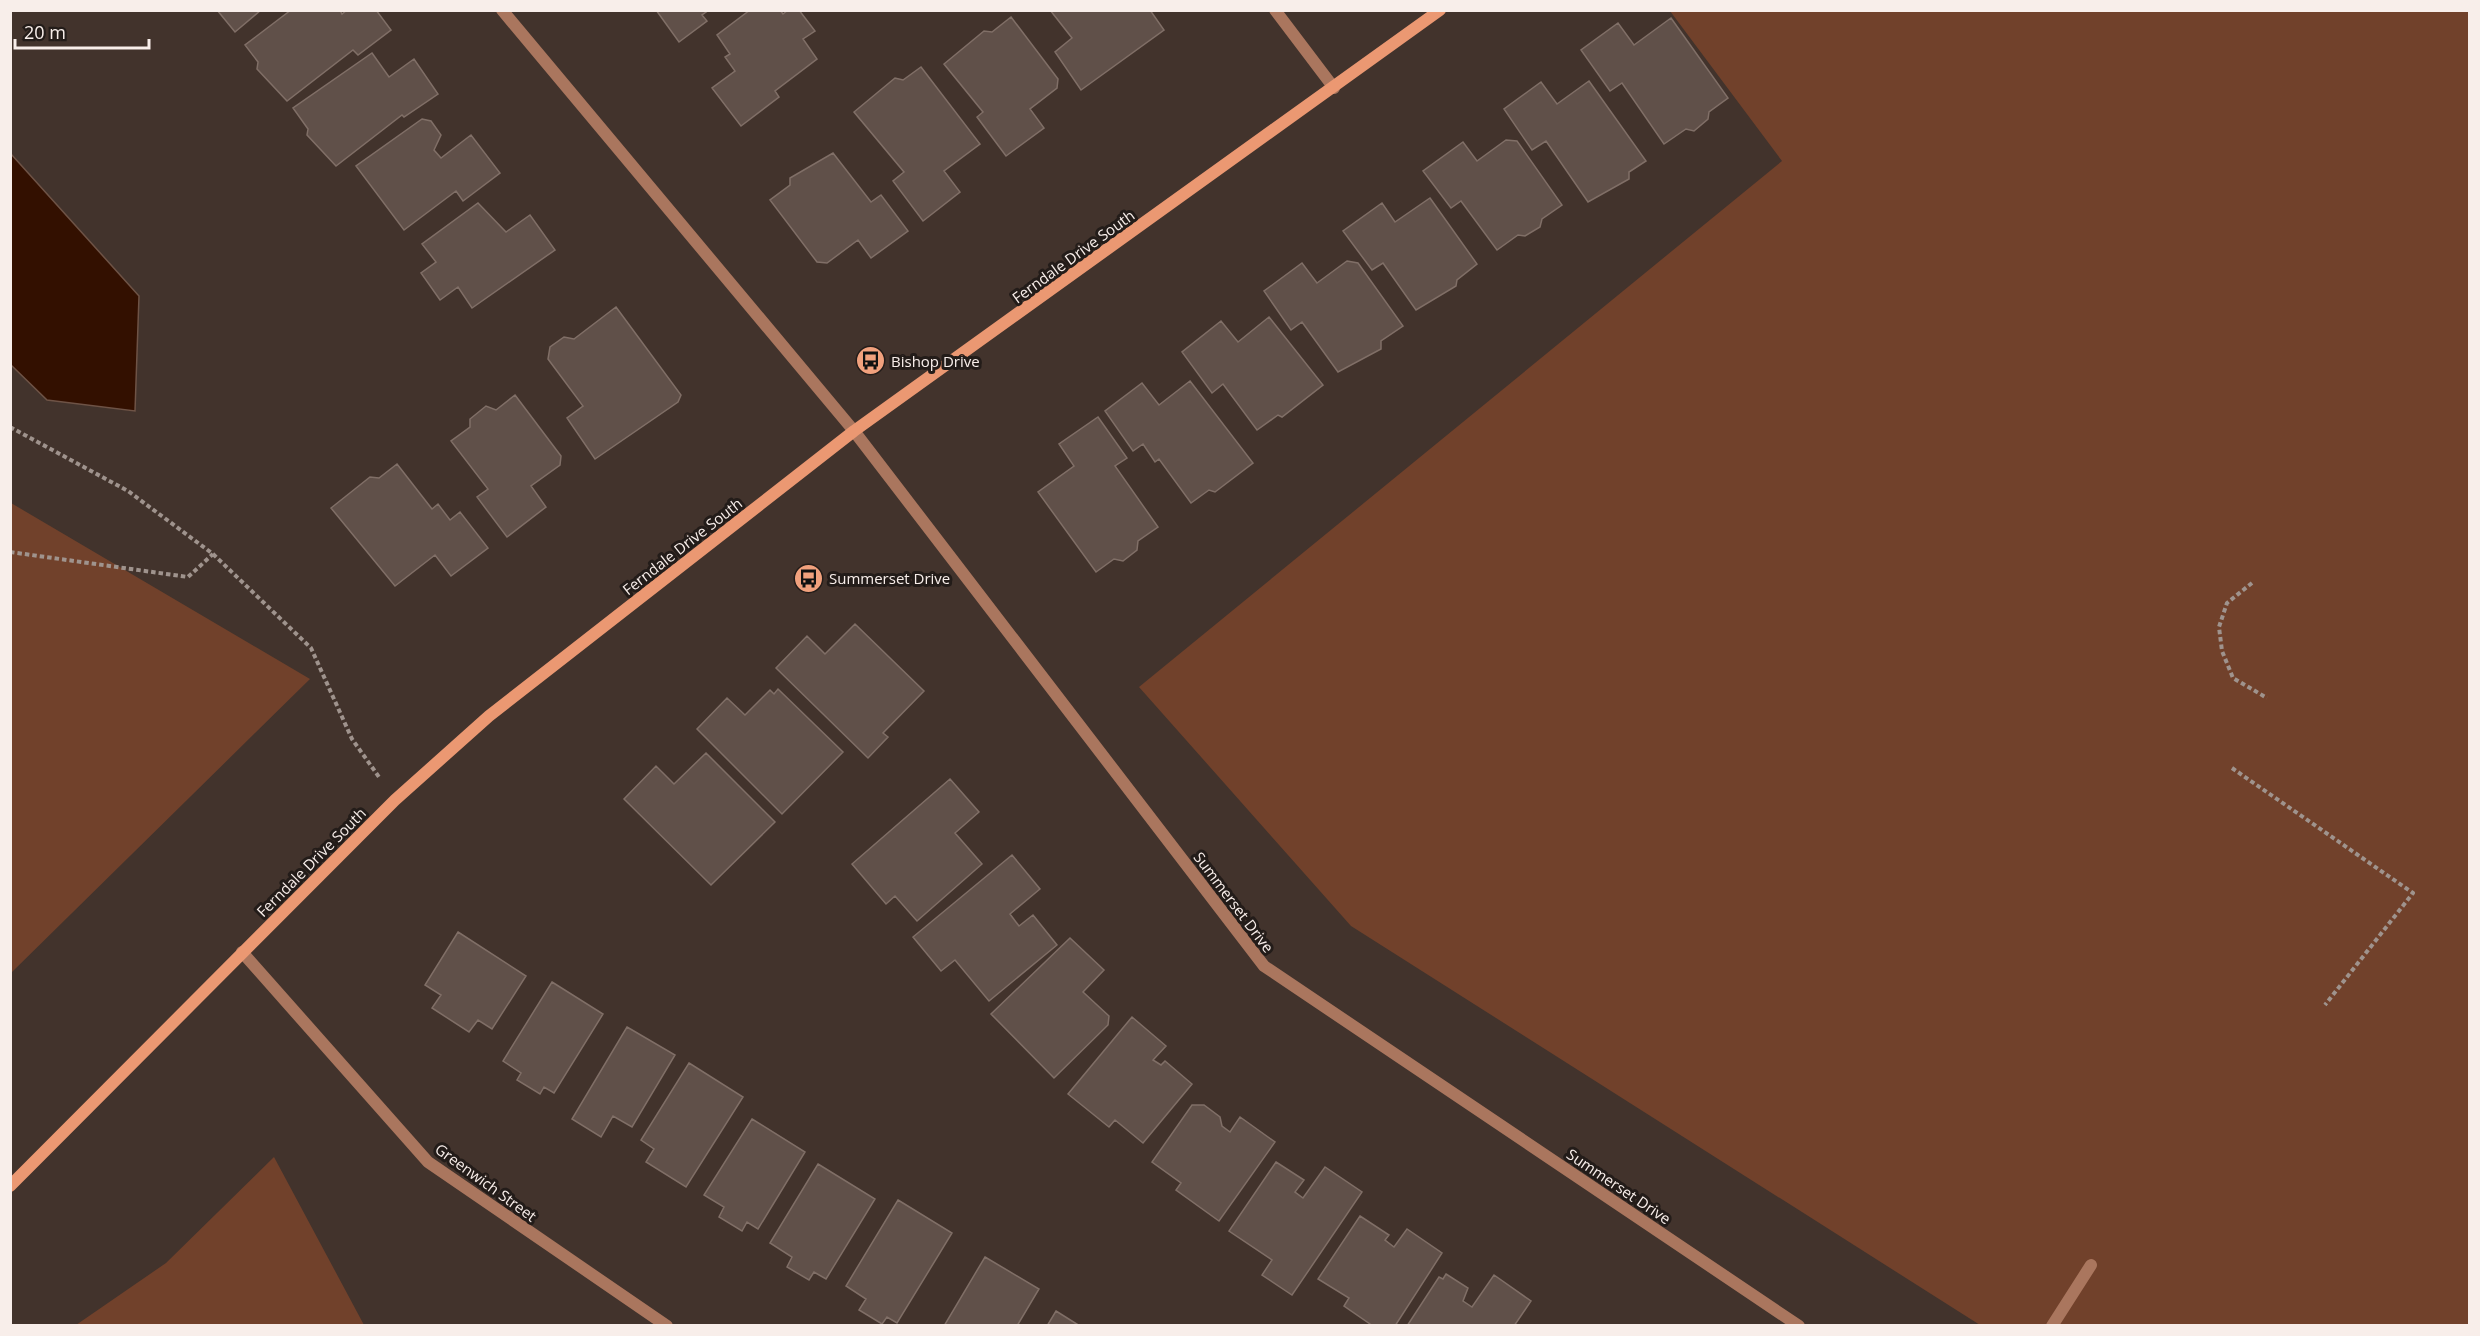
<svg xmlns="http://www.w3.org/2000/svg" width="2480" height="1336" font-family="'Open Sans',sans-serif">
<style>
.green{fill:#71412b}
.water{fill:#331000;stroke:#6e5346;stroke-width:1.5}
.building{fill:#605049;stroke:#806f67;stroke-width:1.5}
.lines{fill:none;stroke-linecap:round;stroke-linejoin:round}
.path{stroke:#9f938d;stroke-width:4;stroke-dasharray:4.5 3;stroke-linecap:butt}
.service{stroke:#aa765e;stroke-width:12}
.minor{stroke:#aa765e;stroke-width:12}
.tertiary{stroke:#aa765e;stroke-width:12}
.secondary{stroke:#eb9872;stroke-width:12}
.labels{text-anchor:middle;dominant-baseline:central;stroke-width:6;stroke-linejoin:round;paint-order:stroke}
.street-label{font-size:15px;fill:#f8eeea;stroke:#231c19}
.poi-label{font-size:15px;fill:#f8eeea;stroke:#231c19;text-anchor:start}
</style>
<rect width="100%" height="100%" fill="#42332c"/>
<!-- green -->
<path class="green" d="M1670,11H2469V1325H1980L1351,926L1139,687L1782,161Z
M11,503L310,679L11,973Z
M274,1157L364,1325H76L166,1263Z"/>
<!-- water -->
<path class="water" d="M11,154L139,296L135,411L47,400L11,365Z"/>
<!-- building -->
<path class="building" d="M217,10H261L235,32Z
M291,10H340L342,14L347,10H376L391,30L358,55L353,50L287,101L257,69L258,62L245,45Z
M656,10H709L702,15L707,21L679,42Z
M750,10H780L783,14L788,10H799L815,31L803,39L817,59L775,91L779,97L741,126L712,88L735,71L725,57L730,54L717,35Z
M1050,10H1150L1164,30L1081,90L1055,52L1072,38Z
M1011,17L1058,79L1057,88L1030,109L1044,128L1006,156L977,117L983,112L944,64L984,31L992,32Z
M1671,18L1728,98L1709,112L1708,119L1694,131L1686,129L1664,144L1622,83L1610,91L1581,50L1618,23L1634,45Z
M372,53L389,77L414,59L438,94L404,117L402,115L336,166L307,135L308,129L293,108Z
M921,67L980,144L944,171L960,192L923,221L893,181L904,172L854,112L895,78L903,80Z
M1589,81L1646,161L1629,172V179L1588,202L1546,141L1532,150L1504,109L1541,82L1557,104Z
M422,119L431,121L441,135L434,150L441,158L471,135L500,173L463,201L456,191L404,230L356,166Z
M1506,140L1517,141L1562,205L1542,219L1540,227L1525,236L1518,235L1497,250L1461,201L1451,208L1423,171L1463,142L1477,161Z
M833,153L871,202L881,195L908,231L871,258L858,240L827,263L817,262L770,200L790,185V178Z
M1430,198L1477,264L1457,280L1456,286L1416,310L1383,263L1372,270L1343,231L1382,203L1395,222Z
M478,203L506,232L530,215L555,250L472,308L458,287L440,300L421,273L436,262L422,244Z
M1347,261L1358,263L1403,326L1381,341V349L1338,372L1302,322L1291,330L1264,291L1302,263L1317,283Z
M616,307L681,395L678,402L595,459L567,418L583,406L548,359L550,347L564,337L574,339Z
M1269,317L1323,385L1282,417L1278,415L1257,430L1223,384L1212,393L1182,352L1221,321L1238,342Z
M1190,381L1253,463L1215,492L1209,490L1191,503L1159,459L1155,462L1143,444L1133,451L1105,411L1142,383L1159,405Z
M515,395L561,456L560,465L531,486L546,507L507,537L477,497L488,489L451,441L470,427V419L486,406L496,410Z
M1098,417L1127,458L1115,466L1158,527L1138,541L1137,550L1123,561L1114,559L1096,572L1038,492L1074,466L1059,444Z
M397,464L432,509L438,504L450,520L460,512L488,548L451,576L435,555L395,586L331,508L370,477L379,478Z
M855,624L924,691L883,733L888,737L868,758L776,668L807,636L825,654Z
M778,689L843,752L782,814L697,729L727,698L745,715L770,690L774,694Z
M706,753L775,822L711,885L624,799L656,766L674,784Z
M950,779L979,812L955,833L982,864L917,921L895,896L886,904L852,864Z
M1012,855L1040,889L1010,914L1019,926L1033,915L1057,945L989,1001L955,960L941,971L913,937Z
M458,932L526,976L492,1029L478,1020L469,1032L432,1008L441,995L425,985Z
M1070,938L1104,970L1083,992L1109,1016L1108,1025L1054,1078L991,1014Z
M552,982L603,1014L554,1093L544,1087L540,1094L517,1080L521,1073L503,1061Z
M1132,1017L1166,1046L1153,1060L1161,1065L1165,1061L1192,1084L1143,1143L1115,1120L1109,1127L1068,1094Z
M627,1027L675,1055L632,1127L613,1116L601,1137L572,1119Z
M689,1063L743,1097L686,1187L646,1162L654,1149L641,1140Z
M1192,1105H1204L1220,1117L1222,1126L1230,1132L1240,1117L1275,1142L1219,1221L1176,1190L1181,1183L1152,1162Z
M752,1119L805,1152L758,1229L747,1222L742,1231L719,1217L724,1207L704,1195Z
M1276,1162L1304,1180L1295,1192L1303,1198L1325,1167L1362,1192L1292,1295L1262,1275L1272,1260L1229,1231Z
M818,1164L875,1199L826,1279L814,1272L809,1280L787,1267L792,1257L770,1243Z
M898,1200L952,1233L897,1323L887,1317L882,1324L859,1310L866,1299L846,1286Z
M1360,1216L1389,1235L1385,1240L1394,1247L1407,1229L1442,1253L1395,1326H1373L1344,1306L1349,1298L1318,1279Z
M985,1257L1039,1289L1017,1326H944Z
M1446,1274L1468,1288L1463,1301L1472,1307L1494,1275L1531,1301L1514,1326H1407L1439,1277L1443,1279Z
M1056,1311L1080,1326H1047Z"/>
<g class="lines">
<!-- path -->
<path class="path" d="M10,427L128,491L213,554L311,648L352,739L379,777
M10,552L188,577L213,554
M2252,583L2227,603L2219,627L2222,651L2233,678L2267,698
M2232,768L2413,893L2325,1005"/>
<!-- service -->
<path class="service" d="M242,952L428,1162L667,1326
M2052,1326L2091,1265"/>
<!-- minor -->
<path class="minor" d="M502,10L854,431
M1275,10L1334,88"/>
<!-- tertiary -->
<path class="tertiary" d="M854,431L1264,966L1799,1326"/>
<!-- secondary -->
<path class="secondary" d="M10,1186L395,800L489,716L854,431L1440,10"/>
</g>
<!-- icons -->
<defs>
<symbol id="bus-disc" viewBox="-11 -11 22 22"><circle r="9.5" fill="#f1a17d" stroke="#231c19"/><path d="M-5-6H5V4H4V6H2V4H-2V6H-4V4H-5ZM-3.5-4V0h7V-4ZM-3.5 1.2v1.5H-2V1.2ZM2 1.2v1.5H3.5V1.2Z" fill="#111"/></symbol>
</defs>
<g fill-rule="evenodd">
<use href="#bus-disc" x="854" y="344" width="33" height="33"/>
<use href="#bus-disc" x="792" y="562" width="33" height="33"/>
</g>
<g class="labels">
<!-- street labels -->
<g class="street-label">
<text transform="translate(1073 256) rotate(-36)">Ferndale Drive South</text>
<text transform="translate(682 546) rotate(-38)">Ferndale Drive South</text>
<text transform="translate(311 862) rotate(-45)">Ferndale Drive South</text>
<text transform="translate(1234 902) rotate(53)">Summerset Drive</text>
<text transform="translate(486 1182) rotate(36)">Greenwich Street</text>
<text transform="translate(1619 1186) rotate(34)">Summerset Drive</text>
</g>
<!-- poi labels -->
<g class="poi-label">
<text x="891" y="361">Bishop Drive</text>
<text x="829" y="578">Summerset Drive</text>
</g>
</g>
<!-- border -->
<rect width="2480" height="1336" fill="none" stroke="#f8eeea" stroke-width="24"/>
<!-- scale -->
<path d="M15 39v9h134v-9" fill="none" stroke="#f8eeea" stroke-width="3"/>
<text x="24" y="39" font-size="18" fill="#f8eeea" stroke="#231c19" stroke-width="4.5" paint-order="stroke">20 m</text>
</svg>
